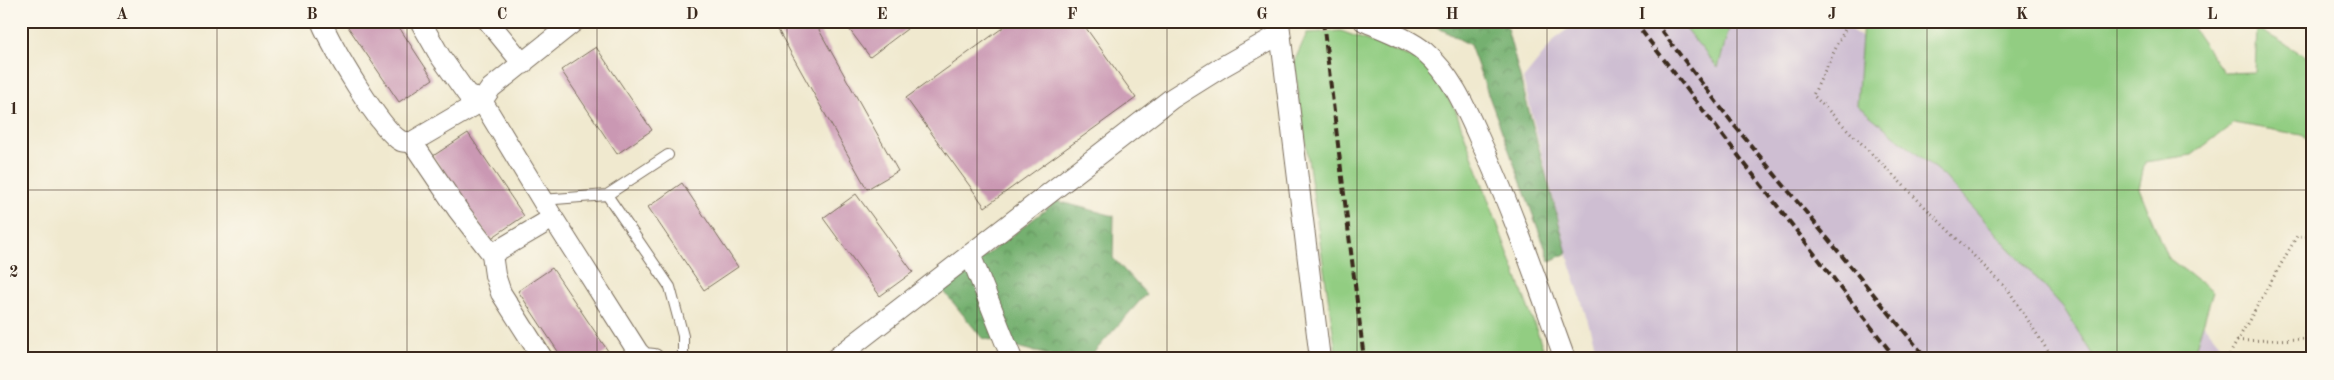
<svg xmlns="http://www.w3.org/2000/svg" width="2334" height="380" font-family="'Old Standard TT',serif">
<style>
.industrial{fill:#cebed2}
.green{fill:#92cd82;stroke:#667c50}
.forest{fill:url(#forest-crowns);stroke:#586d47}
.building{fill:#ca98b3}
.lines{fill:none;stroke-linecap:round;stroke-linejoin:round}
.lane-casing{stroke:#7a6d5c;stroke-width:12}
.street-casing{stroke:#7a6d5c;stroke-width:22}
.path{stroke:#7a6d5c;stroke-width:3;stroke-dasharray:1 4;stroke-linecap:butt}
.lane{stroke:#fff;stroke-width:10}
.street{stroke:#fff;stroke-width:20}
.rail{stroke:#3b2a1e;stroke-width:4;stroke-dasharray:8 4;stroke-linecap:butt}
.grid{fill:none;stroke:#3b2a1e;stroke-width:1;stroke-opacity:0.55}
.neatline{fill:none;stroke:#3b2a1e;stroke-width:2}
.grid-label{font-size:16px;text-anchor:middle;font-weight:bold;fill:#3b2a1e}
</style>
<defs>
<pattern id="forest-crowns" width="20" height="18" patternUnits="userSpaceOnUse" patternTransform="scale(1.25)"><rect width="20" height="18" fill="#75b070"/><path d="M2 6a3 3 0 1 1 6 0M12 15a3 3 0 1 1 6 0" fill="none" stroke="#618f5b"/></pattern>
</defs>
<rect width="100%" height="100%" fill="#fbf7ec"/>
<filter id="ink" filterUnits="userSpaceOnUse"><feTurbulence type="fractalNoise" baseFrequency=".02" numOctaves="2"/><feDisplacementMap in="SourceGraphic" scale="10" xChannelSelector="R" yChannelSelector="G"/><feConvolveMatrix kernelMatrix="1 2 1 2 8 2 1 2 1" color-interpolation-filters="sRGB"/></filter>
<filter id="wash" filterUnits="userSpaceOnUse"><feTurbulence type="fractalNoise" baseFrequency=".0096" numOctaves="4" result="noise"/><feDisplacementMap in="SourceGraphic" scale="20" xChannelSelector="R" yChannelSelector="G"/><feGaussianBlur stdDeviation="1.12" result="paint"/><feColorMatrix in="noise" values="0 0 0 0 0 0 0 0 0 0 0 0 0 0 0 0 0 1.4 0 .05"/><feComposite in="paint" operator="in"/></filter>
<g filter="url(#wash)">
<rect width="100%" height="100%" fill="#f0e9cf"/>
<!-- industrial -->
<path class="industrial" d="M1579,21H1836L2077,168L2232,359H1599L1567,253L1523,79L1557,37Z"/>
<!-- green -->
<path class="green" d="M1679,21H1726L1730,25L1718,68Z
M1863,21H2188L2224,73L2255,72L2257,28L2309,58L2313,66V144L2302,135L2234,123L2192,155L2145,162L2139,188L2167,257L2213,292L2192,359H2095L2063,307L1944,176L1857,105Z
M1341,31L1424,62L1455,109L1547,359H1337L1294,62L1307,33Z"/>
<!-- forest -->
<path class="forest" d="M1426,21H1505L1567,253L1550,261L1470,45Z
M1057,201L1114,216L1113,258L1146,294L1088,359H1064L982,338L942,289Z"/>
<g id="blocks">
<!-- building -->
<path class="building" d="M344,21H395L433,79L399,102Z
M773,21H814L898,171L867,189Z
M843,21H901L907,29L870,57Z
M1012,21H1081L1136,98L985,207L906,98Z
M596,47L652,130L617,154L561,70Z
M468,133L524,216L490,239L433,156Z
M682,183L738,267L704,290L648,207Z
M856,194L913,272L880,296L823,218Z
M552,268L608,351L597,359H563L518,291Z"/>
</g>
</g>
<g filter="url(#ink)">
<use href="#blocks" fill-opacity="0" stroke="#7a6d5c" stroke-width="1"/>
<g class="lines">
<defs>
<path id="lane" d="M607,195L670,287L683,336V359
M542,200L607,195L668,155"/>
<path id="street" d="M321,21C331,45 380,130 401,141C404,142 408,142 412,142L482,101
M420,21L440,56L467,94L482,101
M488,21L523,64
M575,21L491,88L482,101L553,218L638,352L644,358L654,359
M1364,21C1384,30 1408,38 1425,52C1454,77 1468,114 1484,149C1515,217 1539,288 1565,359
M1279,23L1320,359
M412,142L458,210L492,254L495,275L501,293L543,359
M492,254L553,218
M970,254L1012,359
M835,359L1171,99L1222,67L1280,34"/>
</defs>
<!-- lane casing -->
<use href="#lane" class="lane-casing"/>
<!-- street casing -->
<use href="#street" class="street-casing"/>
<!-- path -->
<path class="path" d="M1849,21L1813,95L2009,291L2053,359
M2237,341L2303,339L2313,318
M2227,359L2297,236L2313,237"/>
<!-- lane -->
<use href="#lane" class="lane"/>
<!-- street -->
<use href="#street" class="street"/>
<!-- rail -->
<path class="rail" d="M1323,21L1364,359
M1634,21L1896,359
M1654,21L1734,125L1927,359"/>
</g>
</g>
<!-- grid -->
<path class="grid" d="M217,21V359M407,21V359M597,21V359M787,21V359M977,21V359M1167,21V359M1357,21V359M1547,21V359M1737,21V359M1927,21V359M2117,21V359M21,190H2313"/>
<!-- margin -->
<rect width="2334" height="380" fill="none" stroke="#fbf7ec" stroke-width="55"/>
<rect x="28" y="28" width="2278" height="324" class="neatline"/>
<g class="grid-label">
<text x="122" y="19">A</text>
<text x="312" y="19">B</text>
<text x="502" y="19">C</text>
<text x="692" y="19">D</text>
<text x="882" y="19">E</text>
<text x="1072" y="19">F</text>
<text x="1262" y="19">G</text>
<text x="1452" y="19">H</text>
<text x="1642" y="19">I</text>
<text x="1832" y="19">J</text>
<text x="2022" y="19">K</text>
<text x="2212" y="19">L</text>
<text x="14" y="114">1</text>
<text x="14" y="277">2</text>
</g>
</svg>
